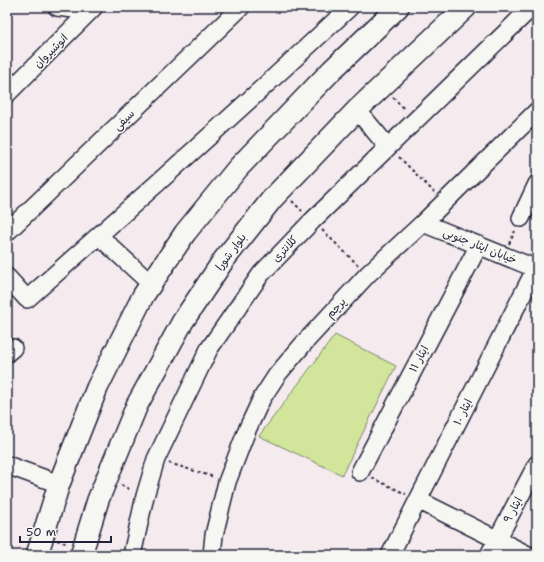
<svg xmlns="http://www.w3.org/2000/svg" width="544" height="562" font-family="'Shantell Sans','Playpen Sans Arabic',sans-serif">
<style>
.green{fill:#d1e69a;stroke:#7a846a}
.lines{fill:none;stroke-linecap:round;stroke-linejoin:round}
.minor-casing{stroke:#22223b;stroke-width:20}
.major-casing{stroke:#22223b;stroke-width:24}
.path{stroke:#22223b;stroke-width:2;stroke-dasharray:3 3;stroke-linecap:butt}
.minor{stroke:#f6f6f2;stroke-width:17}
.major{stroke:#f6f6f2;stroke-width:21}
.labels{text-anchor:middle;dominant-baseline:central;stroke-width:3;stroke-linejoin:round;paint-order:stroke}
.street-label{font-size:11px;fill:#22223b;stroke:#f6f6f2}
</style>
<rect width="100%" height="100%" fill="#f5ebef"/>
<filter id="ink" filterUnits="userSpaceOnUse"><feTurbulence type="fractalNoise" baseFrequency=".025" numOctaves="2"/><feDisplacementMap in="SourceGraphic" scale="8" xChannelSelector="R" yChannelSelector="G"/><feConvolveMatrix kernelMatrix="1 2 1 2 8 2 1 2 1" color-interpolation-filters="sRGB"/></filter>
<g filter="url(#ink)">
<!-- green -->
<path class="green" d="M335,335L396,366L342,475L259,436Z"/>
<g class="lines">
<defs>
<path id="minor" d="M57,7L90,11
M7,94L94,7
M357,110L388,147
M521,218L537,184
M423,223L537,269
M7,232L241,7
M99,236L151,284
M7,277L27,299C136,203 244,106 350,7
M7,353L13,348
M7,465L59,484
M360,472L479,245
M418,500L528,555
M132,555L145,496L156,459L209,349L261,274L312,221L532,7
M212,555L214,535L227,482L247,430L262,398L277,375L305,342L368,274L423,223L537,111
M390,555L536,268
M489,555L537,464"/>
<path id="major" d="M37,555L59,484L97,388L143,296L185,233L238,168L332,70L398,7
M81,555L98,500L137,405L183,321L223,261L272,199L357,110L466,7"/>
</defs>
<!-- minor casing -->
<use href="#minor" class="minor-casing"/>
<!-- major casing -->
<use href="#major" class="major-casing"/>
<!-- path -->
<path class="path" d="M393,97L405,110
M399,157L434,192
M292,201L302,211
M322,230L358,265
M509,244L515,231
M169,463L214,477
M372,478L406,494
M121,485L131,490
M57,540L68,544"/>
<!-- minor -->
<use href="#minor" class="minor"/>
<!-- major -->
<use href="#major" class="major"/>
</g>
</g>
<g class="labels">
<!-- street labels -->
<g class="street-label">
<text transform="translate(51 51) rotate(-45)">انوشیروان</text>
<text transform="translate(124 120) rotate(-44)">سیفی</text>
<text transform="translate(480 246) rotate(22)">خیابان ایثار جنوبی</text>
<text transform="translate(285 249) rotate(-47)">کلانتری</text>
<text transform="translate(231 252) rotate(-53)">بلوار شورا</text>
<text transform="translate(336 308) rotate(-47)">پرچم</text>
<text transform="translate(419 359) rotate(-62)">ایثار ۱۱</text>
<text transform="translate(463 412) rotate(-63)">ایثار ۱۰</text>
<text transform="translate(513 510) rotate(-62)">ایثار ۹</text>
</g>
</g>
<!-- margin -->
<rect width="544" height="562" fill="none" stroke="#f6f6f2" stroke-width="24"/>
<rect x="12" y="12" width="520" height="538" fill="none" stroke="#22223b" stroke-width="1.5" filter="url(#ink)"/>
<!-- scale -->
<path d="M20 536v6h91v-6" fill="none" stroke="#22223b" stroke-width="2"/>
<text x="26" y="536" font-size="12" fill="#22223b" stroke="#f6f6f2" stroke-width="3" paint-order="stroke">50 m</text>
</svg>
